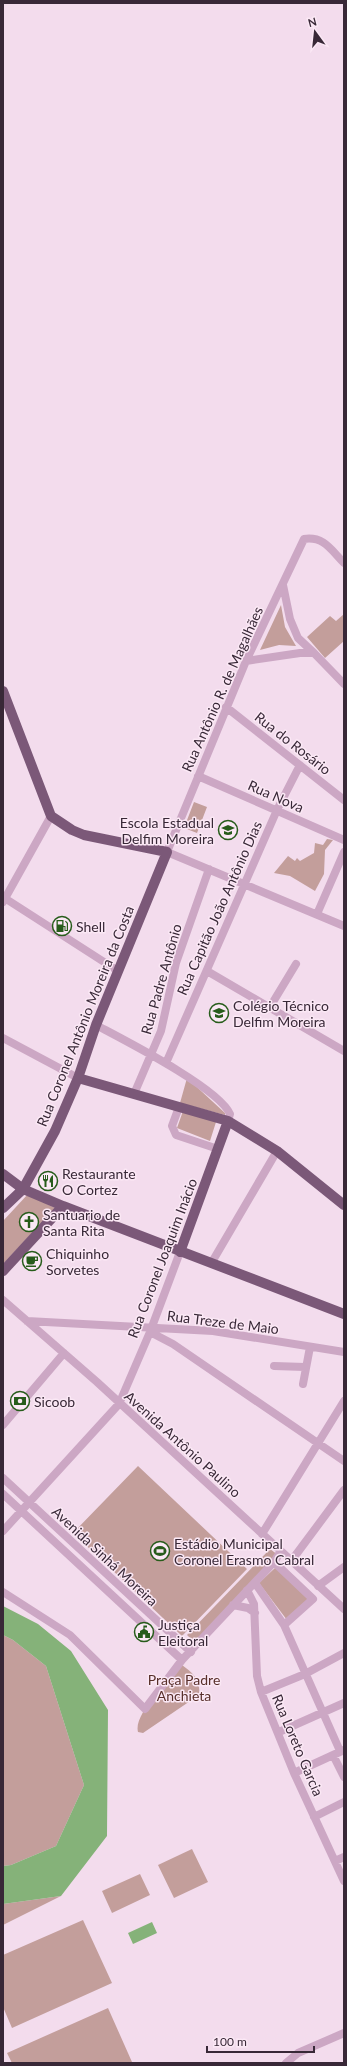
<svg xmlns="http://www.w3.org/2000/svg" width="347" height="2066" font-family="Lato,sans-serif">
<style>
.green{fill:#c39e9b}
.water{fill:#85b279}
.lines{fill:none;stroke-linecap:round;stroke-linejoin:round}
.minor{stroke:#cca7c4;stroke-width:8}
.major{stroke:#7b5878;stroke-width:10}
.labels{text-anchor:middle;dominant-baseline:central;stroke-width:3;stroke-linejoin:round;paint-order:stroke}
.street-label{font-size:14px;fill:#382837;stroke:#fbe8f5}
.poi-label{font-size:14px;fill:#382837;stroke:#fbe8f5;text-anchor:start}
.park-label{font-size:14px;fill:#582f2a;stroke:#fbe8f5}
</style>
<rect width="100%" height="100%" fill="#f3dced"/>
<!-- green -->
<path class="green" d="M281,605L285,627L296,646L279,645L260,650Z
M344,614V641L325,658L307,637L330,616L336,621Z
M194,802L207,807L197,833L184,828Z
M327,839L333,840L325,850L324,874L315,891L290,876L274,873L288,856L295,861L297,858L300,861L314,853L315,843L323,845Z
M187,1078L225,1113V1115L180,1103Z
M183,1111L216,1122L210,1141L177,1128Z
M28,1194L55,1208L3,1264V1221Z
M138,1466L247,1569L182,1636L73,1533Z
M270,1549L278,1555L195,1643L187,1635Z
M276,1567L308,1599L287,1620L259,1583Z
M3,1635L13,1640L46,1666L84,1785L56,1846L11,1865L3,1866Z
M182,1665C193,1673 201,1680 199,1695L143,1733L138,1732C133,1714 171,1678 182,1665Z
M192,1849L208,1882L174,1898L158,1865Z
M140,1874L150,1895L112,1913L102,1891Z
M61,1896L3,1925V1904Z
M83,1920L112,1983L12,2028L3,2007V1955Z
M108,2008L132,2062L12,2063L7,2053Z"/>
<!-- water -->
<path class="water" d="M3,1606L38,1624L71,1651L108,1710L107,1836L61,1896L3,1904V1866L11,1865L56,1846L84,1785L46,1666L13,1640L3,1635Z
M152,1922L157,1933L133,1944L128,1933Z"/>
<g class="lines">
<!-- minor -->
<path class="minor" d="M344,563C331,550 324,536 304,539L246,661L167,852L344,926
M283,585L290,619L298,638L314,653
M246,661L300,653H314L344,684
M226,707L344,800
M198,776L344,840
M3,897L118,971
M3,902L51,816
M317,914L344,852
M207,971L344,1051
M270,1007L296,964
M96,1025C124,1040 219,1088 230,1114L228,1121
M3,1038L78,1078
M166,1063L277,810L300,765
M134,1094L161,1031L176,963L209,869
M179,1107L172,1126L176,1135L218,1149
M212,1262L277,1151
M3,1300L97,1382L344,1609
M27,1321L213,1331L344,1352
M150,1332L173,1344L344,1461
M274,1366L305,1367
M303,1384L310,1347
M3,1425L64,1353
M3,1478L191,1652
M3,1494L182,1660
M3,1531L119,1404L150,1332L180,1252
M262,1534L344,1401
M292,1560L344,1490
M274,1562L313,1599L284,1625
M255,1583L284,1625L340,1751
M318,1586L344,1567
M247,1590L254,1604L257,1676L261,1692L294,1773L344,1881
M3,1592L70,1635L145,1709L182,1660L274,1562L281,1551
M233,1605L248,1608L255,1613
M261,1692L305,1674L344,1653
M279,1732L344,1703
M333,1755L344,1777
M294,1773L344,1750
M314,1817L344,1802
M335,1861L344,1857
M286,2063L298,2053L344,2033"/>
<!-- major -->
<path class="major" d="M3,691L51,816L72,830L84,835L167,852L96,1025L78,1078L55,1131L23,1189L3,1208
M78,1078L228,1121L277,1151L344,1205
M3,1174L23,1189L63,1206L344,1314
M180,1252L228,1121
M3,1271L63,1206"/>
</g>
<!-- icons -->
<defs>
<symbol id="school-ring" viewBox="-11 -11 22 22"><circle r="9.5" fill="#fbe8f5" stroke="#275c1b" stroke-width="1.5"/><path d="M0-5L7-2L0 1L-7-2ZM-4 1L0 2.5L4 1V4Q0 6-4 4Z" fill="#275c1b"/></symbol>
<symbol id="fuel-ring" viewBox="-11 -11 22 22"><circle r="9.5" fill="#fbe8f5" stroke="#275c1b" stroke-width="1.5"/><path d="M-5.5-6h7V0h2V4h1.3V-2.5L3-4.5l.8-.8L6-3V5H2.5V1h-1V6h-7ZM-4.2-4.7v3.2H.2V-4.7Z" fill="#275c1b"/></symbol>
<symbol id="university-ring" viewBox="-11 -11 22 22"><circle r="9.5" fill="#fbe8f5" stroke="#275c1b" stroke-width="1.5"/><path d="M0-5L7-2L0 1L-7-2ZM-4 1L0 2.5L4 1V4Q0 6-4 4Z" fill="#275c1b"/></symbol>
<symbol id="restaurant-ring" viewBox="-11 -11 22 22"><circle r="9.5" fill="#fbe8f5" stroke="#275c1b" stroke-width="1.5"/><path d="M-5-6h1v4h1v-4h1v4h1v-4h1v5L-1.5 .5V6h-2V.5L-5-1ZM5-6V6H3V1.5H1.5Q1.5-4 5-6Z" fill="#275c1b"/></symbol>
<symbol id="church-ring" viewBox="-11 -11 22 22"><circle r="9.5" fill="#fbe8f5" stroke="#275c1b" stroke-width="1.5"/><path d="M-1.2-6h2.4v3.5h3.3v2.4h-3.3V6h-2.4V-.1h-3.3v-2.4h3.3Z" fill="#275c1b"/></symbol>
<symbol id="cafe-ring" viewBox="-11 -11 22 22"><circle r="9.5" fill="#fbe8f5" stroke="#275c1b" stroke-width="1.5"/><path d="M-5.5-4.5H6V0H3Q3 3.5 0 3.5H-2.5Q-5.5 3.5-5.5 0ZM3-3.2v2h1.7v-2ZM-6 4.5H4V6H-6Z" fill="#275c1b"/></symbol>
<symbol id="bank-ring" viewBox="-11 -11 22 22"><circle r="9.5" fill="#fbe8f5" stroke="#275c1b" stroke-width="1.5"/><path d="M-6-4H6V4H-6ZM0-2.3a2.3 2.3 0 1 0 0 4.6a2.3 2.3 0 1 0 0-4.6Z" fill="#275c1b"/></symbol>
<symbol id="stadium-ring" viewBox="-11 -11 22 22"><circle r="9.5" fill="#fbe8f5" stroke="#275c1b" stroke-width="1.5"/><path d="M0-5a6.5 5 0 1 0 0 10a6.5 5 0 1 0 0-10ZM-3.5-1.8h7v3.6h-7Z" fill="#275c1b"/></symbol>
<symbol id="civic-ring" viewBox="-11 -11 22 22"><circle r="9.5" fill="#fbe8f5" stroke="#275c1b" stroke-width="1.5"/><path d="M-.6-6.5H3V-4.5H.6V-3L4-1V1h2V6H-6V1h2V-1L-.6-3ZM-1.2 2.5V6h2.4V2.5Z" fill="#275c1b"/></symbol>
</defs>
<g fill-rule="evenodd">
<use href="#school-ring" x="217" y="819" width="22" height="22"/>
<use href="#fuel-ring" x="51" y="915" width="22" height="22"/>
<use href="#university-ring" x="208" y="1002" width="22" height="22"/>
<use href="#restaurant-ring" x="37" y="1170" width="22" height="22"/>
<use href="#church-ring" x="18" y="1211" width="22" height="22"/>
<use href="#cafe-ring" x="21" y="1250" width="22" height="22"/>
<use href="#bank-ring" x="9" y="1390" width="22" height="22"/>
<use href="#stadium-ring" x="149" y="1540" width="22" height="22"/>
<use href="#civic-ring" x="133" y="1621" width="22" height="22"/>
</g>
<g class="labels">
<!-- street labels -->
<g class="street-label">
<text transform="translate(222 689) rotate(-66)">Rua Antônio R. de Magalhães</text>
<text transform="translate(293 743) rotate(38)">Rua do Rosário</text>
<text transform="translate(276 796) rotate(24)">Rua Nova</text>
<text transform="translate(219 908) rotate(-66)">Rua Capitão João Antônio Dias</text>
<text transform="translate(161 979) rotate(-74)">Rua Padre Antônio</text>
<text transform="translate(85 1016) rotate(-68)">Rua Coronel Antônio Moreira da Costa</text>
<text transform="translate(162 1258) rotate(-69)">Rua Coronel Joaquim Inácio</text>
<text transform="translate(223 1322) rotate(7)">Rua Treze de Maio</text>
<text transform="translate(183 1444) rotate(42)">Avenida Antônio Paulino</text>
<text transform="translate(105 1556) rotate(43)">Avenida Sinhá Moreira</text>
<text transform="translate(298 1745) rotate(67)">Rua Loreto Garcia</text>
</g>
<!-- poi labels -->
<g class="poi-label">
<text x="214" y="822" text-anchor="end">Escola Estadual<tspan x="214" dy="16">Delfim Moreira</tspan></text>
<text x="76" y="926">Shell</text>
<text x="233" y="1005">Colégio Técnico<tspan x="233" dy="16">Delfim Moreira</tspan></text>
<text x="62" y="1173">Restaurante<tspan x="62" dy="16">O Cortez</tspan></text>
<text x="43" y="1214">Santuario de<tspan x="43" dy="16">Santa Rita</tspan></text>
<text x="46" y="1253">Chiquinho<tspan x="46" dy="16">Sorvetes</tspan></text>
<text x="34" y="1401">Sicoob</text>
<text x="174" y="1543">Estádio Municipal<tspan x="174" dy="16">Coronel Erasmo Cabral</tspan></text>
<text x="158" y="1624">Justiça<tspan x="158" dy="16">Eleitoral</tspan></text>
</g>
<!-- park labels -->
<g class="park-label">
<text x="184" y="1679">Praça Padre<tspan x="184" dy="16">Anchieta</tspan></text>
</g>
</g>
<!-- border -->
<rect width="347" height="2066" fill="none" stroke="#382837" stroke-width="8"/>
<!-- north arrow -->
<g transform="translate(315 32) rotate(345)" stroke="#fbe8f5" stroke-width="3" paint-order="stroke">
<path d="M0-3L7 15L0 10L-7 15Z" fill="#382837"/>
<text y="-6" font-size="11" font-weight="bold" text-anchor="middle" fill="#382837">N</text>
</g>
<!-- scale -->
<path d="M207 2046v6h107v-6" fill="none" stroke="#382837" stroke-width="2"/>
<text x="213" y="2046" font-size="12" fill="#382837" stroke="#fbe8f5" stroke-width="3" paint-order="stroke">100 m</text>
</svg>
